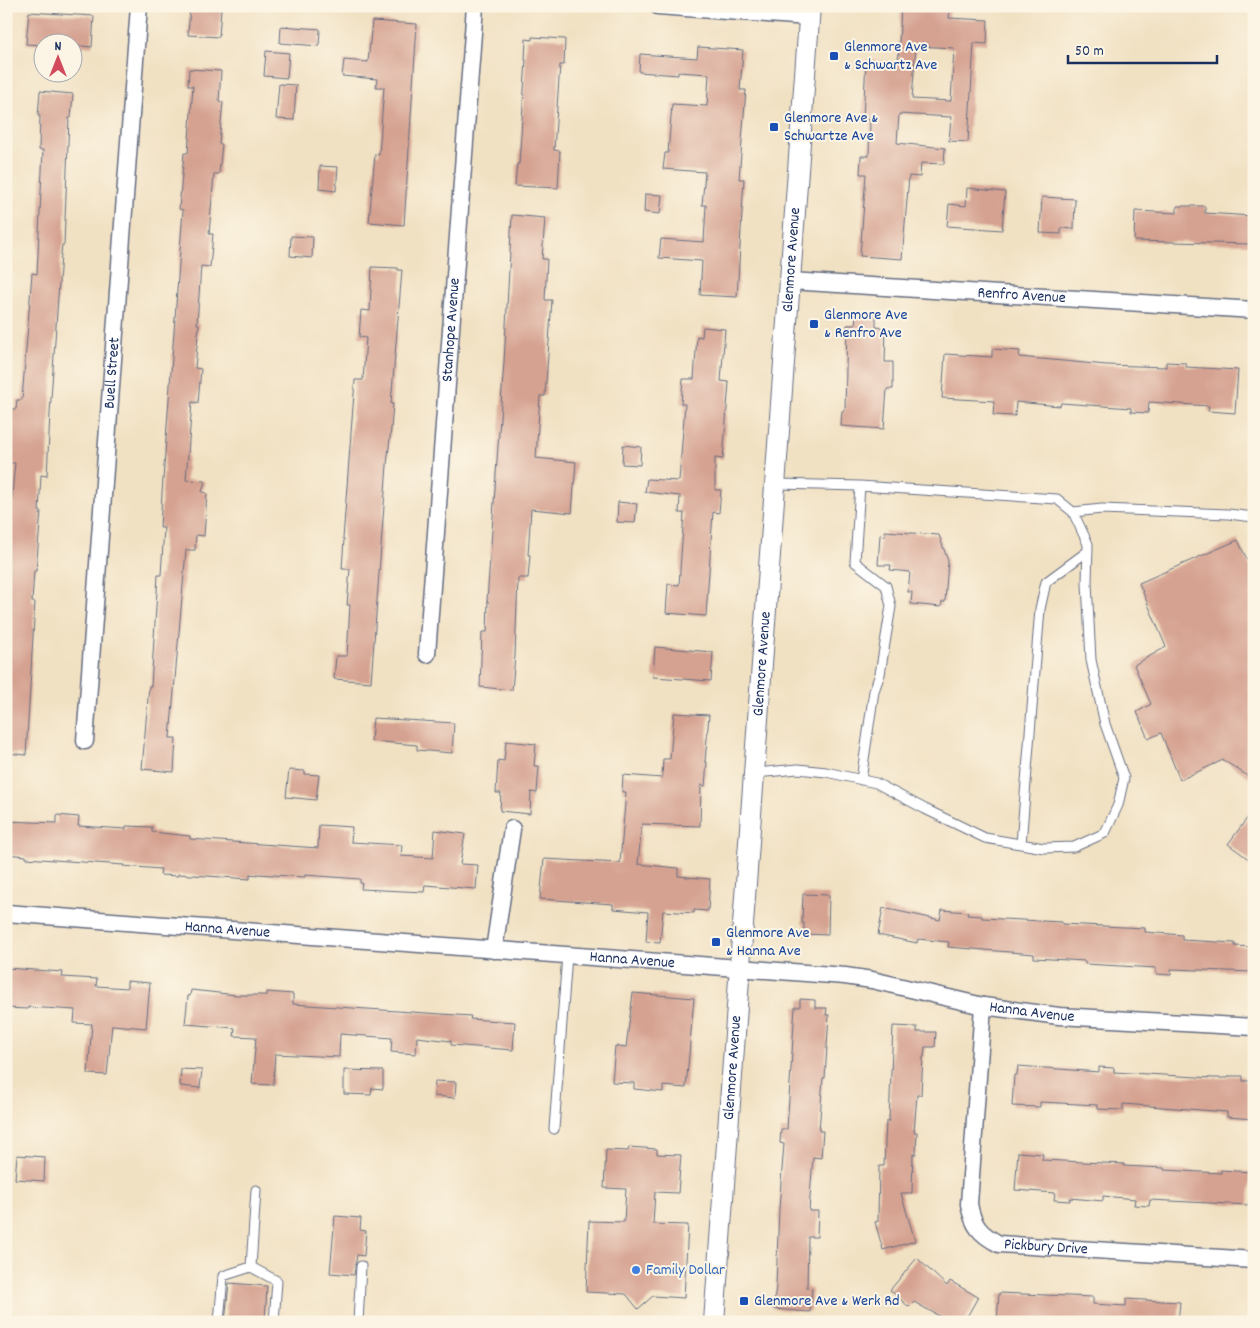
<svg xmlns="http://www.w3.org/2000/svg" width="1260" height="1328" font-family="Dekko,sans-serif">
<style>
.building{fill:#d5a190;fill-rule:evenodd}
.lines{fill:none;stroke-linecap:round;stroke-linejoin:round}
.service-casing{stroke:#666d81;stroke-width:11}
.minor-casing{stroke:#666d81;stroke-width:19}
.tertiary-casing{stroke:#666d81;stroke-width:22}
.service{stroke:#fff;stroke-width:9}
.minor{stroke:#fff;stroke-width:16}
.tertiary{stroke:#fff;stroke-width:20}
.transit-dot{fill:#1a4fb4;stroke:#fcf5e5;stroke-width:2}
.shop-dot{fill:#3f7fe0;stroke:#fcf5e5;stroke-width:2}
.labels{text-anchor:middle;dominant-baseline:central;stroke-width:4;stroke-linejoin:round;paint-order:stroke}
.transit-label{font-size:16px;fill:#164399;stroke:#fcf5e5;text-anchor:start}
.street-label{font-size:16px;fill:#1b2f5e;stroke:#fcf5e5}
.shop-label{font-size:16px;fill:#366cbe;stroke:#fcf5e5;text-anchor:start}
</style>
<rect width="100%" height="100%" fill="#fcf5e5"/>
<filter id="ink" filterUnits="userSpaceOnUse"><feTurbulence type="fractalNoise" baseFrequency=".02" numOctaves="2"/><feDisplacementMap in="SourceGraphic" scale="10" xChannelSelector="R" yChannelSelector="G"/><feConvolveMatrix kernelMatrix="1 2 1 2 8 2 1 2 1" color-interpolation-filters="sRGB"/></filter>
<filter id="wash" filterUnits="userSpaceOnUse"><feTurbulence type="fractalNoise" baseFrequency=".0096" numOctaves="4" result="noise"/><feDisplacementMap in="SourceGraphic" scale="20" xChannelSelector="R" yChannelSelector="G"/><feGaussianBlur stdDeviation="1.12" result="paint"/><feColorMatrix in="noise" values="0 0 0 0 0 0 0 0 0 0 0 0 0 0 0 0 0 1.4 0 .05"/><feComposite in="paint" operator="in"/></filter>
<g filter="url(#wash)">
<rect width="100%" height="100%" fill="#f1e1c3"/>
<g id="blocks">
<!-- building -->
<path class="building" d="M190,7L221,9L219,37L188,35Z
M901,7L950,10L949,18L988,20L987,44L974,43L968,142L949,141L951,117L899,114L897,143L945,148L944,164L921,163L920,177L909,176L902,259L860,256L866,174H860L861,156H869L870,120L863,119L866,60L898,62ZM916,46L954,48L951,101L912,99Z
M29,12L94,16L92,47L72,45V42H42V45L26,44Z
M372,21L417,24L404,225L369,222L375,154L379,155L384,87H376L377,79L342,76L344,60L368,62Z
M281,26L320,29L319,46L280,43Z
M532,37L565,39L564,65H560L554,150L560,151L558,188L515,186L517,164H519L526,60H525L526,39L532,40Z
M698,47L743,50L740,90H746L739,179H744L737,297L700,295L702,261L659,258L661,239L704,242L706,205H702L705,172L663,169L665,153H668L672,104L707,106L709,74L678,72V75L639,72L640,54L697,58Z
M266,51L289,53L287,78L264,76Z
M189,69L221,71L219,101L223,102L219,144H222L219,174H214L209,234H213L210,267L201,266L197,324H199L195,368L201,369L198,403L192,402L186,480L205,481L202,492L207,493L204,536L196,535L195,550H186L170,738H176L174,772L142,769L149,686H151L158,575H161L164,528H160L162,493L183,210L179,209L184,153H188L193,86H188Z
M279,84L296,85L294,120L276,119Z
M40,91L73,94L71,118H69L64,245H62L61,254L50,413L47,476L41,475L39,511H41L36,571H34L32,602H35L26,755L6,753V541L8,521H6V503L11,504L15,463H6V444H8L9,409H16L17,400H22L32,273L37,274L43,150H39L40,116H38Z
M320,166L338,167L336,191L319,189Z
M967,188L1005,192L1002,230L947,226L949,204L966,206Z
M645,194L662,195L660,214L644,212Z
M1042,197L1075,199L1074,229L1061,228V234L1040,233Z
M1177,206H1205V213L1252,216L1250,244L1134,241L1135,211L1177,213Z
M512,215L545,218L542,259H547L545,300H552L545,396H540L536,458L576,462L572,513L531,509L528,555H530L528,578H518L515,656L512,690L480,687L482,632H487L488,601H487L504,362Z
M291,236L313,237L312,258L290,256Z
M372,267L398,268V270H402L391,404H393L391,429L387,465L371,682L334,679L336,656H347L350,605H347L350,569H342L344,539H343L355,380H363L366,338L359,337L361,310L370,311Z
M856,314L876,315V327L886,328L885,362H893V389H887L884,429L841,426L842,411H845L847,325H855Z
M703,327L725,329L721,381L729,382L723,459L715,458V490H721L719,513L713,512L706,616L666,613L668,584L679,585L684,513H679L680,496L645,492L647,479L679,481L685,404H681L683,379H694L697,336L702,337Z
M992,349L1020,351L1019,357L1107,365L1166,367V362L1186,363V367L1238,370L1235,413L1208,411L1209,406L1149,402L1148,413L1131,412V408L1061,403L1060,406L1016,402L1015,416L993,415L994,401L942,398L945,354L992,357Z
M623,445L641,447L640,465L622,464Z
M618,502L637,504L635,523L617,522Z
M885,531L939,535L948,561L945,602H942L941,607L911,604L912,592H908L910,572L890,570L891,565H878L880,535L885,536Z
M1238,540L1254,575V780L1223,760L1180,780L1161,733L1148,739L1137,712L1151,704L1134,665L1166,647L1139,583Z
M655,647L713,652L711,681L653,677Z
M674,713L709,715L705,762H707L705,786L701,785L700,826L642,824L638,864L678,868V876L710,879L708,911L694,910V913L663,911L660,943L646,942L648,912L613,909V904L540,899L544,859L620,863L626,792H622L623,775L662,778L663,759H670Z
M373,718L454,723L452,753L417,750V745L371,741Z
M506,741L536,744L534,766H539L537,793L531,792L530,814L500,811L501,793H496L498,760L504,761Z
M289,770L305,771V774L319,775L316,800L286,797Z
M1254,809V863L1228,844Z
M57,815L79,817L78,826L126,829V826L152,827V832L190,836V839L318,848L319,825L352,827L351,842L402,845L401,856L433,858L435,830L465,834L460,864L478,865L476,889L425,885L424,892L361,889L362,883H360V879L305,875V877L257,874V875L250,874V879L178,874V876L160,875L161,869L123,866L124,865L26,858V856L6,854V821L57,823Z
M803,894L829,895L828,935L804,934V923H802Z
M883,908L940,920L942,910L968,912L967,915L982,916V918L1062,922V924L1145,928V932L1182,935V940L1235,943V946L1254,947V972L1171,969V975L1156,974V968L1085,964V961L1034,958V954L948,947L949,942L918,939L917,943L878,935Z
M6,968L63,972L62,977L97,979L96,986L127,988V981L150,983L146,1028L112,1025L107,1075L88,1074L92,1024L74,1023L75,1010L28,1007V1009L6,1008Z
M191,990L237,995H267V992L293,994V1004L471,1016L470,1019L515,1022L513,1050L451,1045V1041L417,1037L416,1054L391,1052L392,1038L340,1034L339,1057L275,1054L273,1085L252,1084L256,1037L234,1036L235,1028L185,1024L188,996H190Z
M633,993L694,998L686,1088L663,1086V1092L634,1089V1083L612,1082L615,1046L626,1047Z
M800,999L815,1000V1008H827L826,1015H829L825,1078H823L819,1131H823L821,1158L813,1157L809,1211H818L817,1237H808L807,1288L812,1289L810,1312L773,1309L776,1286L779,1208L784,1144L780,1143L781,1129H787L795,1007H800Z
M893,1026L917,1027V1032H936L935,1047H925L924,1057H923L921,1095H917L914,1132H917L916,1154H913L912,1193H901L915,1241L883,1250L875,1222L878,1221L879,1166H884L886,1121H889Z
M1018,1066L1099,1072V1067L1114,1068V1072L1213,1078H1228L1229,1076H1243V1081H1254L1253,1119L1227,1117V1112L1123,1104V1110L1097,1109V1105L1040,1102V1107L1012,1106L1014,1075H1017Z
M181,1069L202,1070L200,1088L180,1086Z
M344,1070L383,1071V1089L372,1088L371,1095L344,1094Z
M435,1081L456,1082L455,1098L434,1096Z
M629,1147L657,1149V1154L681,1155L678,1193L655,1192L653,1224L688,1225L684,1298L653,1296L638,1309L626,1294L586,1292L589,1221L624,1222L626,1189L604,1188L606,1150L628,1151Z
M1018,1152L1043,1154L1042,1160L1124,1164V1166L1164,1168V1170L1221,1173V1170L1251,1172L1249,1205L1150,1200L1149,1206L1134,1205L1135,1199L1103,1196V1201L1070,1198V1201L1054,1200L1055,1193L1015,1190Z
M17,1155L45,1157L44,1181L15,1179Z
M335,1216L361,1218L360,1230L366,1231L364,1256L357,1255L354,1275L330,1273Z
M917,1258L947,1286L950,1281L978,1297L964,1322H950L914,1302L909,1307L890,1290Z
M229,1283L267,1286L265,1322H225Z
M999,1293L1093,1297V1304L1126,1306V1299L1180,1302L1178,1322H997Z"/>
</g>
</g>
<g filter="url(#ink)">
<use href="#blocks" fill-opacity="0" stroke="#666d81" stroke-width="1"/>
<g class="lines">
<defs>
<path id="service" d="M860,486L855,562L886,586L891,606L880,674L874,691L861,780
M1073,512L1102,509L1228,514L1254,517
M755,773L798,769L826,772L876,783L925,809L985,838L1044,848L1074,847L1105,833L1118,805L1124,778L1105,724L1091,660L1087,583L1088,544L1073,512L1057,499L860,486L776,484
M1021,844L1040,609L1046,582L1088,551
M554,1129L567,955
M251,1267L277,1281L274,1322
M219,1322L223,1276L251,1267L256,1190
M358,1322L361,1266
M573,1322H574"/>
<g id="minor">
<path d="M658,6L809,17"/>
<path id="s1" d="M790,281L1254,310"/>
<path id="s2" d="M427,654L475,6"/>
<path id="s3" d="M85,741L139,6"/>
<path id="s4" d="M6,913L845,976L872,980L983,1006L1059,1016L1254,1027"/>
<path d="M494,950L512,829"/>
<path id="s5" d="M983,1006L969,1204C973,1226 980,1234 999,1244L1254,1260"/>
</g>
<g id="tertiary">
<path id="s6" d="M714,1322L810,6"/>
</g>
</defs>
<!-- service casing -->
<use href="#service" class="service-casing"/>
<!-- minor casing -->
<use href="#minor" class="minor-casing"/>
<!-- tertiary casing -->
<use href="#tertiary" class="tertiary-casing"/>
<!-- service -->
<use href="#service" class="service"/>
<!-- minor -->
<use href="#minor" class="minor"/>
<!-- tertiary -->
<use href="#tertiary" class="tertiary"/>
</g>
</g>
<!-- markers -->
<g class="transit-dot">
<rect x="829" y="51" width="10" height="10" rx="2.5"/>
<rect x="769" y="122" width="10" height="10" rx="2.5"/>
<rect x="809" y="319" width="10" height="10" rx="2.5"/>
<rect x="711" y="937" width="10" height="10" rx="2.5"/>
<rect x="739" y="1296" width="10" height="10" rx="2.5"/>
</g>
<circle class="shop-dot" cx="636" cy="1270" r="5"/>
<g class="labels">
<!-- transit labels -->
<g class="transit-label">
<text x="844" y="47">Glenmore Ave<tspan x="844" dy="18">&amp; Schwartz Ave</tspan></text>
<text x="784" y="118">Glenmore Ave &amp;<tspan x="784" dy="18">Schwartze Ave</tspan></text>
<text x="824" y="315">Glenmore Ave<tspan x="824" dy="18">&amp; Renfro Ave</tspan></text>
<text x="726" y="933">Glenmore Ave<tspan x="726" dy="18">&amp; Hanna Ave</tspan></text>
<text x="754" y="1301">Glenmore Ave &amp; Werk Rd</text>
</g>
<!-- street labels -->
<g class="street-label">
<text stroke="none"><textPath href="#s6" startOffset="1065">Glenmore Avenue</textPath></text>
<text stroke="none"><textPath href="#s1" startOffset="232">Renfro Avenue</textPath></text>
<text stroke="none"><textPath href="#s2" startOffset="325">Stanhope Avenue</textPath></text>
<text stroke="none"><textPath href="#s3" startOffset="369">Buell Street</textPath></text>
<text stroke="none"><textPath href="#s6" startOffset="660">Glenmore Avenue</textPath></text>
<text stroke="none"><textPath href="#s4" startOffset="222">Hanna Avenue</textPath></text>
<text stroke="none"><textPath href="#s4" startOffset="628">Hanna Avenue</textPath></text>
<text stroke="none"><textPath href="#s4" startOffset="1032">Hanna Avenue</textPath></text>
<text stroke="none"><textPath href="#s6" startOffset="255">Glenmore Avenue</textPath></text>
<text stroke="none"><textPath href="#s5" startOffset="298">Pickbury Drive</textPath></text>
</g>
<!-- shop labels -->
<g class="shop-label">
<text x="646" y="1270">Family Dollar</text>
</g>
</g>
<!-- margin -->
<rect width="1260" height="1328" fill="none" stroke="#fcf5e5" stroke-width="25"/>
<!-- north arrow -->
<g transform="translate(58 58)"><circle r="24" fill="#fcf5e5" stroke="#a2a6af"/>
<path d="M0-4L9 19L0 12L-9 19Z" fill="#d1495b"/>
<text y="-8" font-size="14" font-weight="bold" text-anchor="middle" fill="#1b2f5e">N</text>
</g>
<!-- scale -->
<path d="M1068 55v8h149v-8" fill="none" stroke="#1b2f5e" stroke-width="2.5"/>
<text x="1075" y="55" font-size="15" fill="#1b2f5e" stroke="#fcf5e5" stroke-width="4" paint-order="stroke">50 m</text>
</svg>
